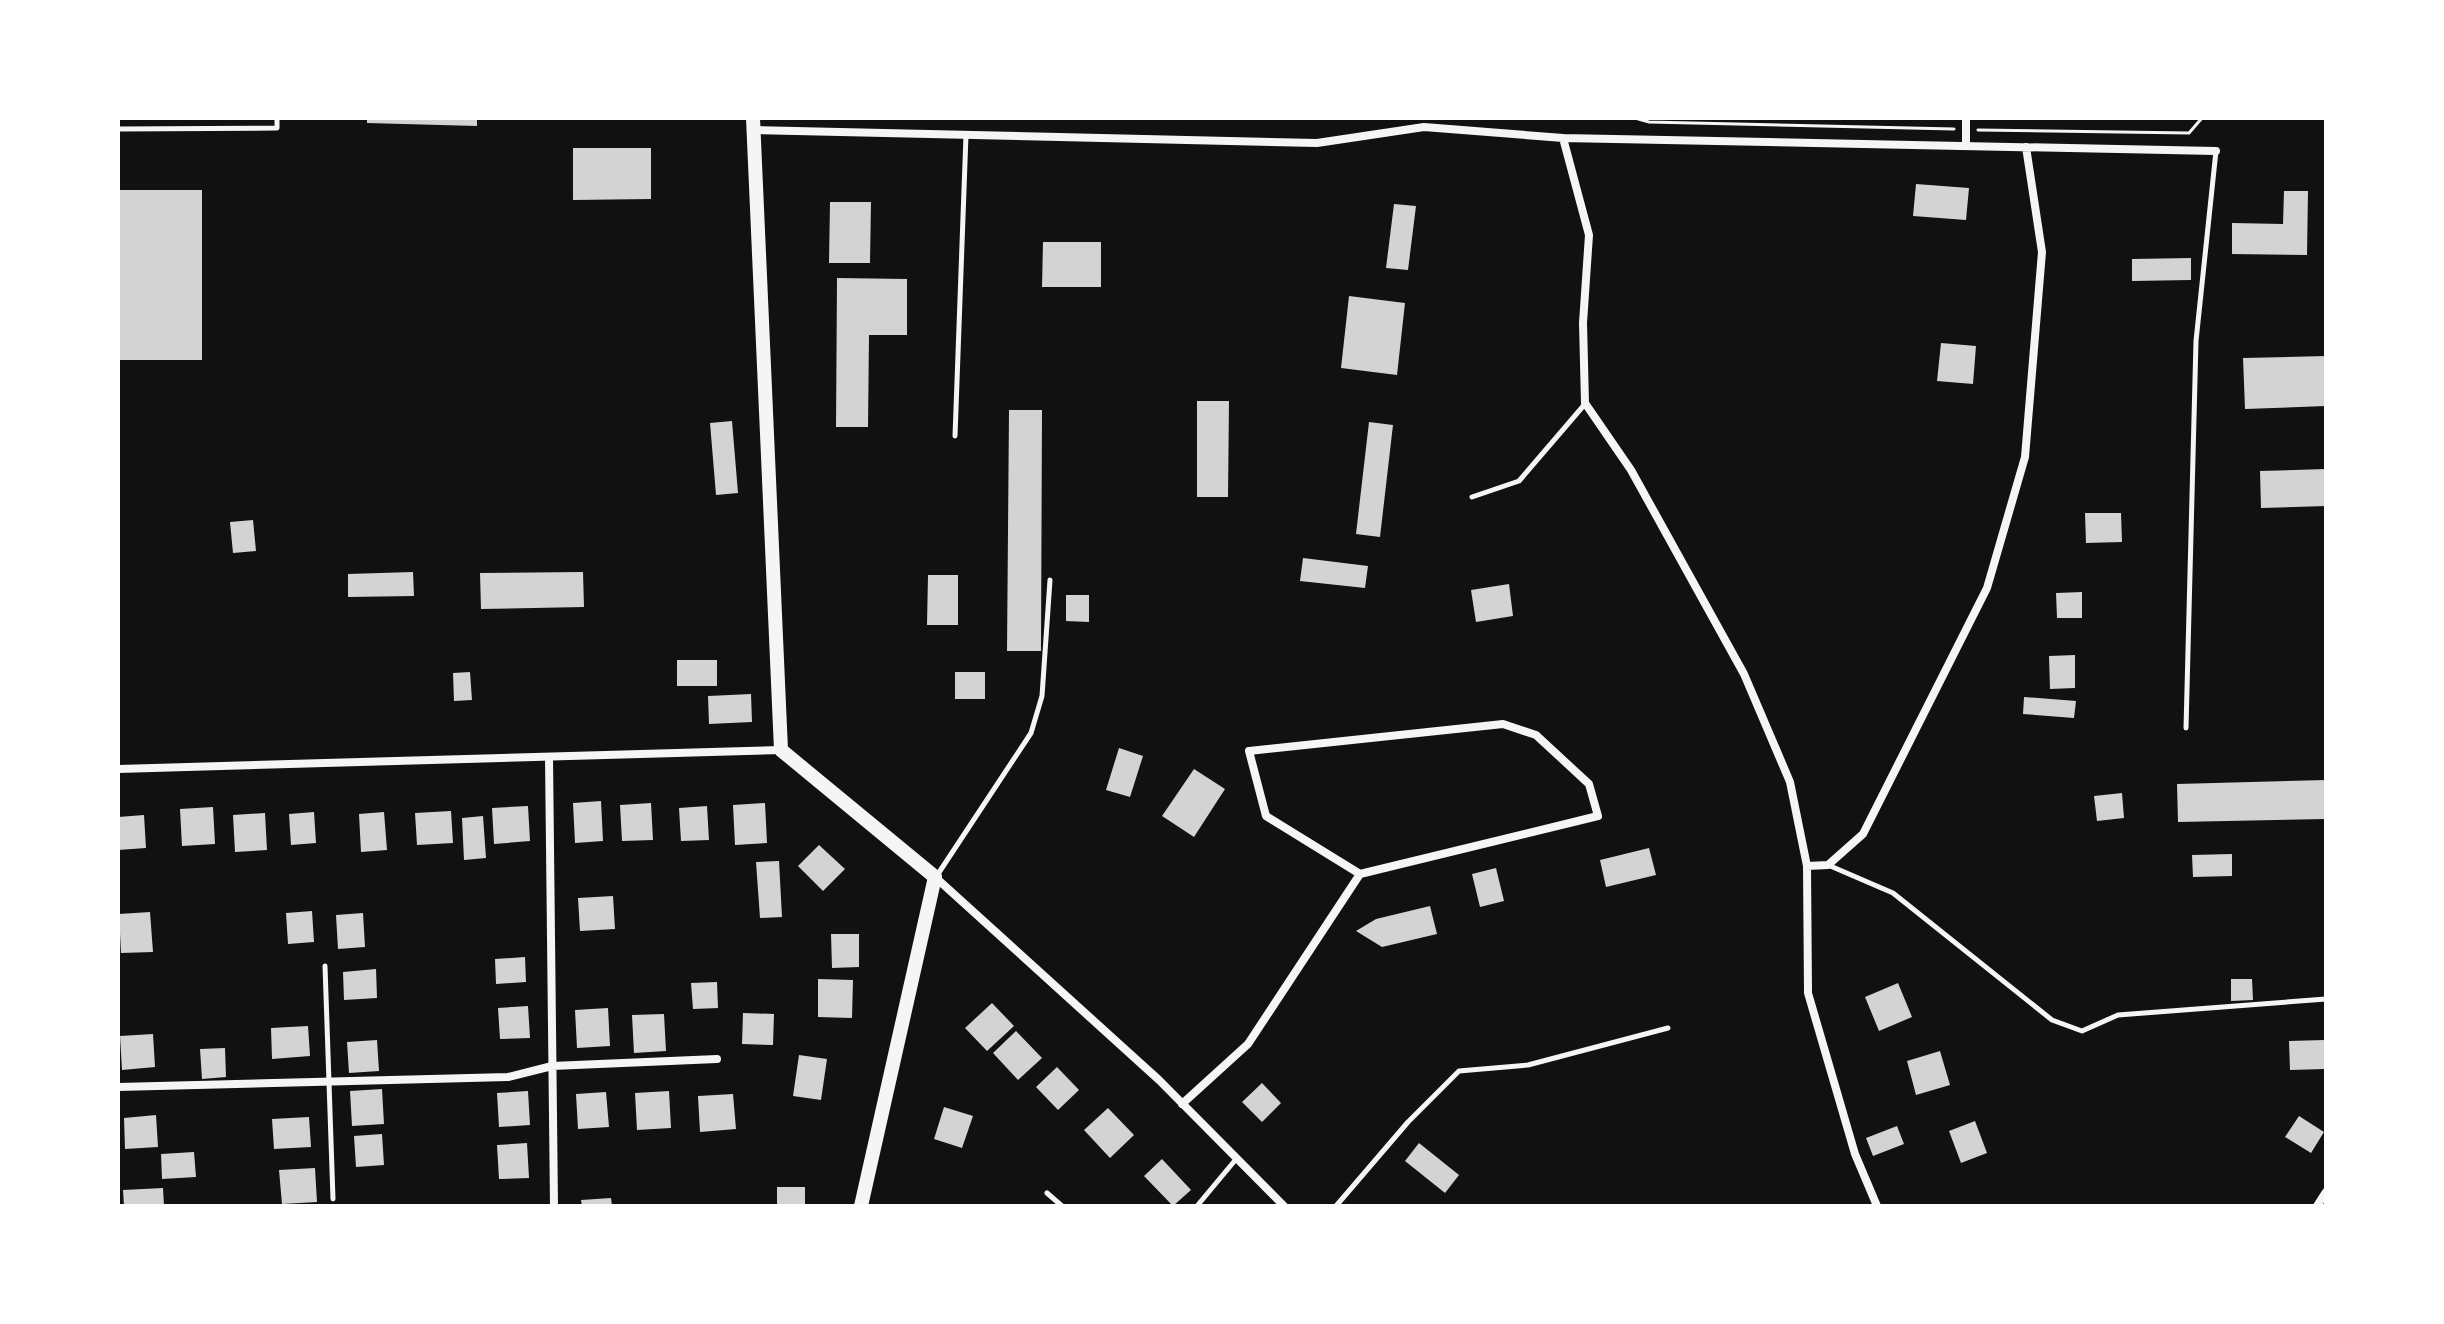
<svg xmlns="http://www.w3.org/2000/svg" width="2444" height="1324" font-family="'PT Sans Narrow',sans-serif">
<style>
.building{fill:#d3d3d3}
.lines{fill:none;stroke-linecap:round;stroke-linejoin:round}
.path{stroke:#f5f5f5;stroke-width:3}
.service{stroke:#f5f5f5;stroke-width:5}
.minor{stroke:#f5f5f5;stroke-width:8}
.tertiary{stroke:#f5f5f5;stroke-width:14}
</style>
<rect width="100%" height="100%" fill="#111"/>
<!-- building -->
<path class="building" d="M367,118H477V126L367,123Z
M573,148H651V199L573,200Z
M1916,184L1969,188L1966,220L1913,216Z
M118,190H202V360H118Z
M2284,191H2308L2307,255L2232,254V223L2283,224Z
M830,202H871L870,263H829Z
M1394,204L1416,206L1408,270L1386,268Z
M1043,242H1101V287H1042Z
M2191,258V280L2132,281V259Z
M837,278L907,279V335H869L868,427H836Z
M1349,296L1405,303L1397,375L1341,368Z
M1941,343L1976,346L1973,384L1937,381Z
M2326,356V406L2245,409L2243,358Z
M1197,401H1229L1228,497H1197Z
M1009,410H1042L1041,651H1007Z
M732,421L738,493L716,495L710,423Z
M1369,422L1393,425L1380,537L1356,534Z
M2326,469V506L2261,508L2260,471Z
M2085,513H2121L2122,542L2086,543Z
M253,520L256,551L233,553L230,522Z
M1303,558L1368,566L1365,588L1300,581Z
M413,572L414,596L348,597V574Z
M583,572L584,607L481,609L480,573Z
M928,575H958V625H927Z
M1509,584L1513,616L1476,622L1471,590Z
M2082,592V618H2057L2056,593Z
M1066,595H1089V622L1066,621Z
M2075,655V688L2050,689L2049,656Z
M677,660H717V686H677Z
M470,672L472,700L454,701L453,673Z
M955,672H985V699H955Z
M751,694L752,722L709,724L708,696Z
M2024,697L2076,701L2074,718L2023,714Z
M1119,748L1143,756L1130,797L1106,790Z
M1194,769L1225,789L1194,837L1162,816Z
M2326,780V819L2178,822L2177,784Z
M2122,793L2124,818L2097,821L2094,796Z
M601,801L603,841L575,843L573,803Z
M651,803L653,840L622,841L620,805Z
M765,803L767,843L735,845L733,805Z
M528,806L530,841L494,844L492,808Z
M707,806L709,840L681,841L679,808Z
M213,807L215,844L182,846L180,809Z
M451,811L453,843L417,845L415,813Z
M314,812L316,843L291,845L289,814Z
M384,812L387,850L361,852L359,814Z
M265,813L267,850L235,852L233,815Z
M144,815L146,848L118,850V817Z
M483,816L486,858L464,860L462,818Z
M819,845L845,869L823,891L798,866Z
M1649,848L1656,875L1606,887L1600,860Z
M2232,854V876L2193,877L2192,855Z
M779,861L782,917L760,918L756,862Z
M1496,868L1504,901L1480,907L1472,874Z
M613,896L615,929L580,931L578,898Z
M1430,906L1437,934L1382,947L1356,931L1376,919Z
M312,911L314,942L288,944L286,913Z
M150,912L153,952L121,953L119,914Z
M363,913L365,947L338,949L336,915Z
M831,934H859V967L832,968Z
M525,957L526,982L496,984L495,959Z
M376,969L377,998L344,1000L343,972Z
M818,979L853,980L852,1018L818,1017Z
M2231,979H2252L2253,1000L2231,1001Z
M717,982L718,1008L693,1009L691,983Z
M1898,983L1912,1017L1879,1031L1865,997Z
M992,1003L1014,1026L987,1051L965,1028Z
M528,1006L530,1038L500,1039L498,1008Z
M608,1008L610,1046L577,1048L575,1010Z
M743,1013L774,1014L773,1045L742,1044Z
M664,1014L666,1051L634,1053L632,1015Z
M308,1026L310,1056L272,1059L271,1028Z
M1016,1031L1042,1058L1018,1080L993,1053Z
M153,1034L155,1067L122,1070L120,1036Z
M377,1040L379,1071L349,1073L347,1042Z
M2324,1040L2325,1069L2290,1070L2289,1041Z
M225,1048L226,1077L202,1079L200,1049Z
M1940,1051L1950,1085L1916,1095L1907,1061Z
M799,1055L827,1059L821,1100L793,1096Z
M1057,1067L1079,1090L1058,1110L1036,1087Z
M1262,1083L1281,1103L1262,1122L1242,1102Z
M382,1089L384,1124L352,1126L350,1091Z
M528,1091L530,1125L499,1127L497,1093Z
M669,1091L671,1128L637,1130L635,1093Z
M606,1092L609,1127L578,1129L576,1094Z
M733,1094L736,1129L700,1132L698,1096Z
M944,1107L973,1116L962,1148L934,1139Z
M1108,1108L1134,1135L1110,1158L1084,1130Z
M156,1115L158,1147L125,1149L124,1118Z
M2299,1116L2324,1132L2311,1153L2285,1137Z
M309,1117L311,1147L274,1149L272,1119Z
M1975,1121L1987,1153L1961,1163L1949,1131Z
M1897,1126L1904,1144L1873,1156L1866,1138Z
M382,1134L384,1165L356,1167L354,1136Z
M527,1143L529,1178L499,1179L497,1145Z
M1419,1143L1459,1175L1445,1193L1405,1161Z
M194,1152L196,1177L162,1179L161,1154Z
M1162,1159L1191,1190L1173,1206L1144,1176Z
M315,1168L317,1202L282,1204L279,1170Z
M777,1187H805V1206H777Z
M163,1188L164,1206H124L123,1190Z
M611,1198L612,1206H582L581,1200Z"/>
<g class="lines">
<!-- path -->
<path class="path" d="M1635,118L1649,122L1954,129
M1978,130L2189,133L2202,118"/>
<!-- service -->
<path class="service" d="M118,129L277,128V118
M955,436L966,135
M1472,497L1519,481L1585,404
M2186,728L2196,341L2216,151
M1828,865L1893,893L2052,1020L2082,1031L2118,1015L2326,999
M936,877L1031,733L1042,696L1050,580
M325,966L333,1199
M1047,1193L1062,1206
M1197,1206L1237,1158
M1336,1206L1408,1122L1459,1071L1528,1065L1668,1028"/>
<!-- minor -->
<path class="minor" d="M1966,118V146
M754,130L1317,143L1424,127L1563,138L2216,151
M1563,138L1589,235L1583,323L1585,403L1631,470L1744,674L1790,782L1807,866L1808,993L1855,1154L1877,1206
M549,757L554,1206
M118,769L781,750
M1807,866L1828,865L1863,834L1987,588L2025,457L2042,252L2026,147
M935,877L1159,1080L1284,1206
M118,1087L508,1077L552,1066L717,1059
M1182,1104L1248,1044L1360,874L1598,816L1589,784L1536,735L1503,724L1249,751L1266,816L1360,874
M2317,1206L2326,1192"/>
<!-- tertiary -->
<path class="tertiary" d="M753,118L781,750L935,877L861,1206"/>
</g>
<!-- border -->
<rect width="2444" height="1324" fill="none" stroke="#ffffff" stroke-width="240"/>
</svg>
